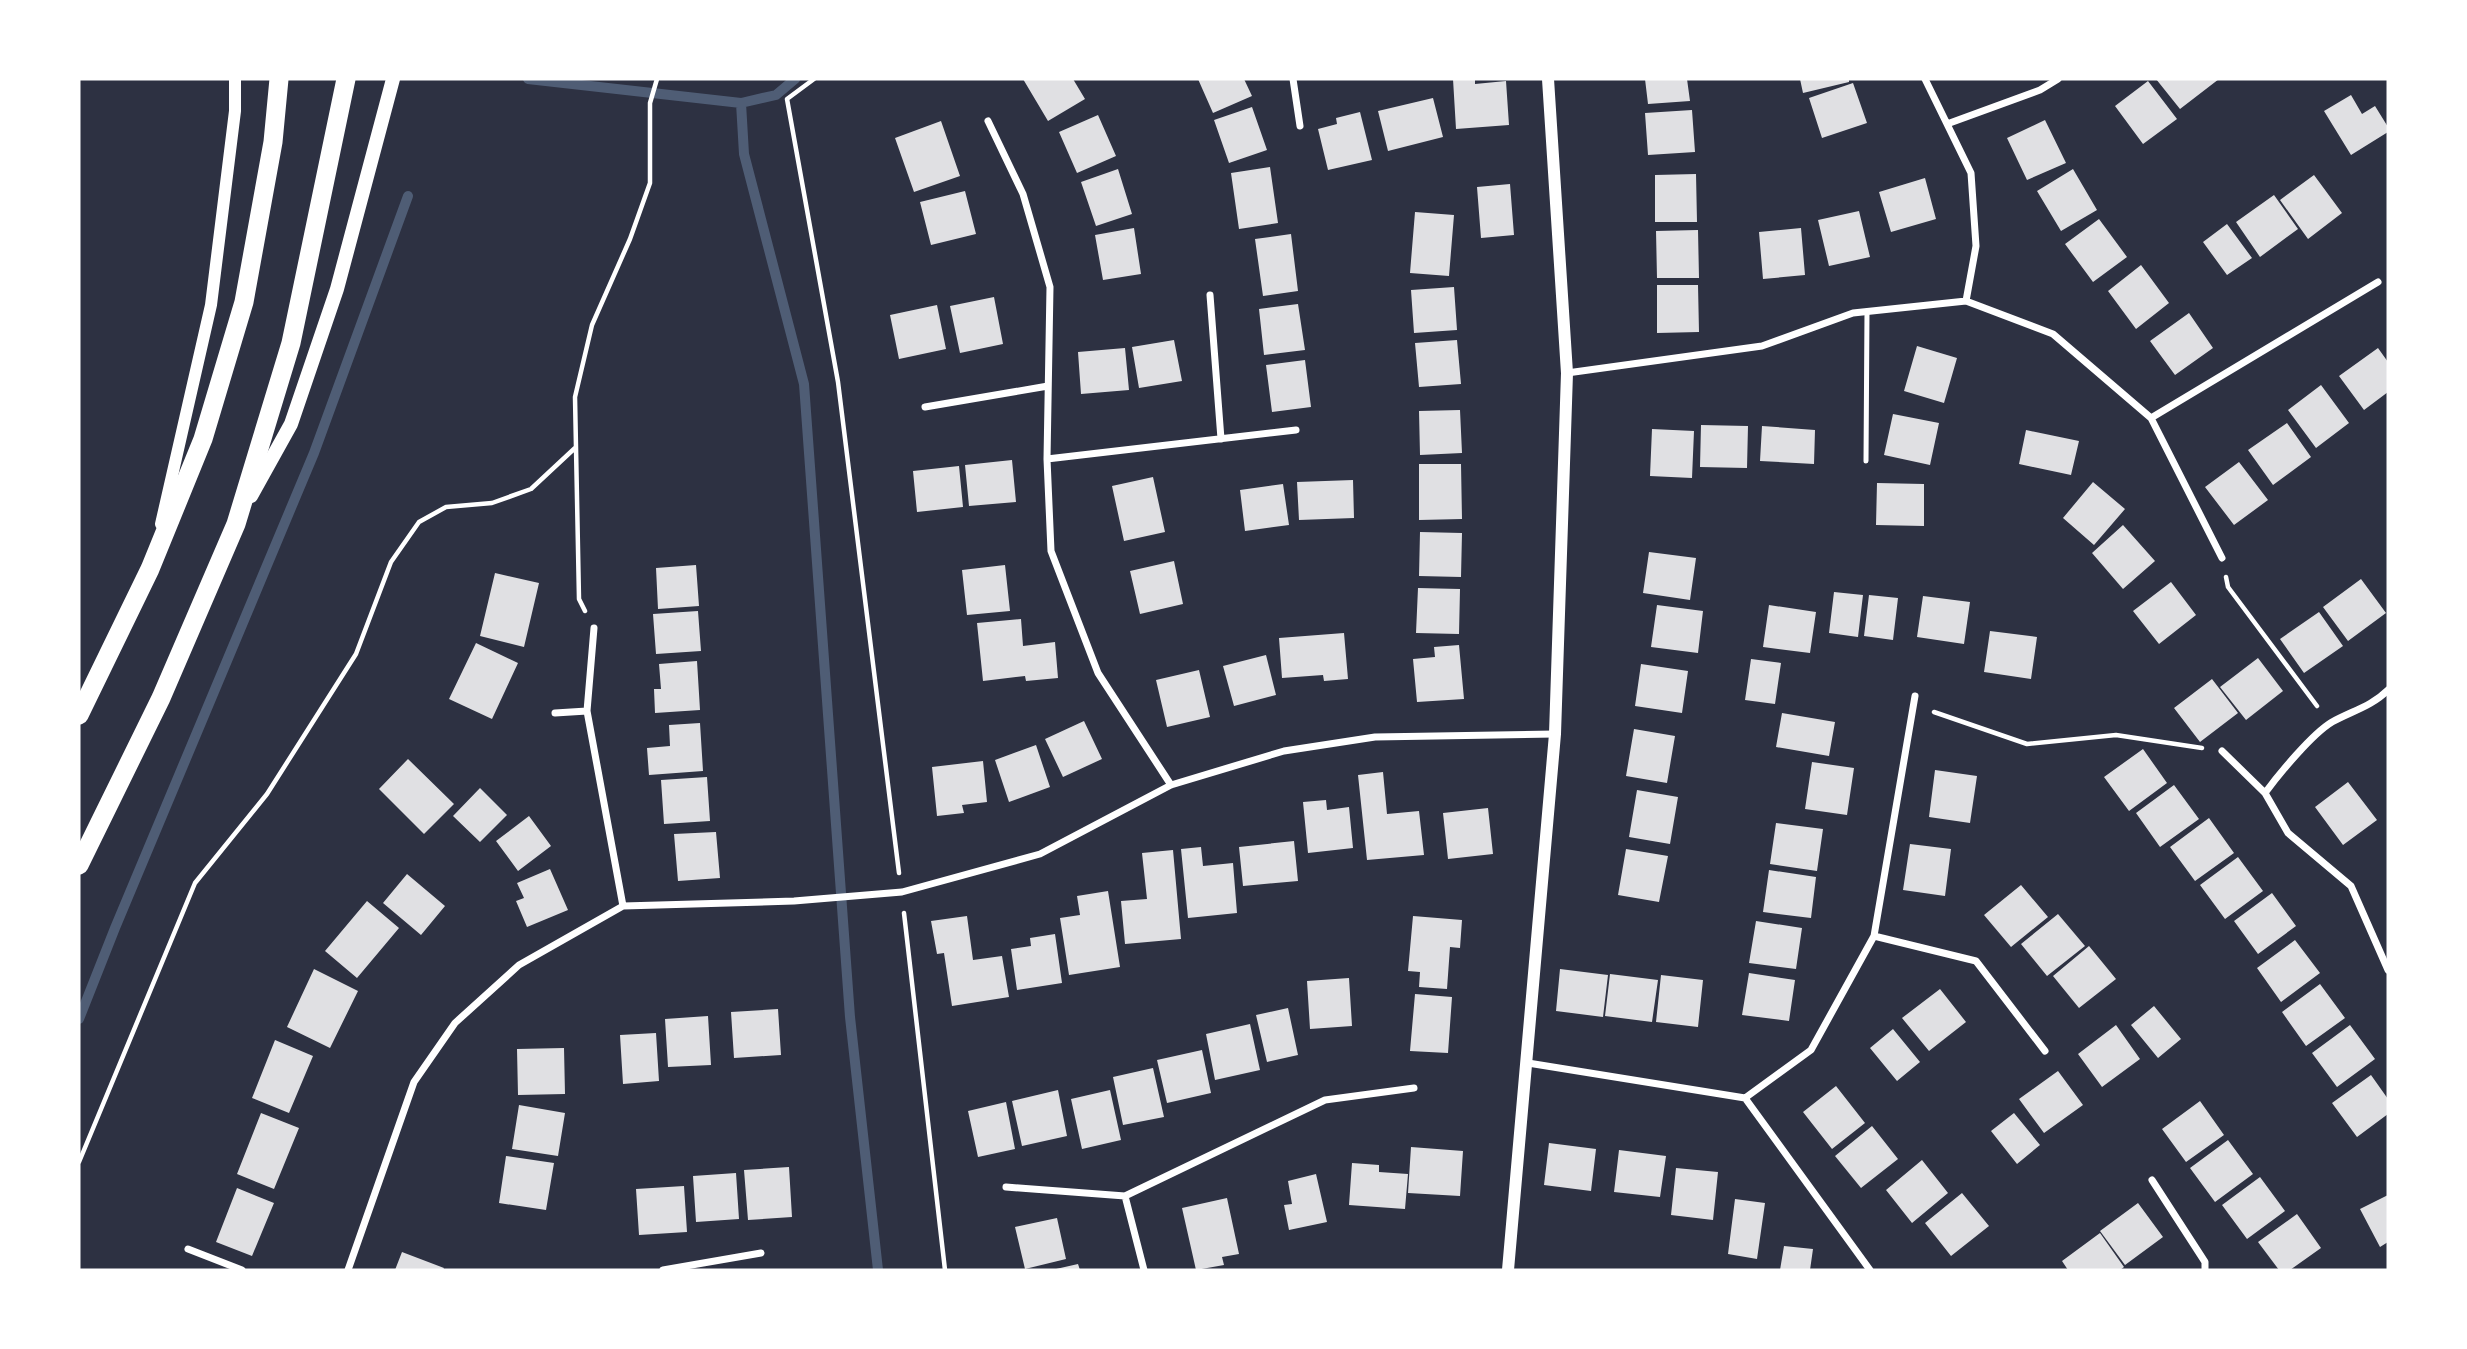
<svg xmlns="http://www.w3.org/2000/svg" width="2467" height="1349" font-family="'PT Sans',sans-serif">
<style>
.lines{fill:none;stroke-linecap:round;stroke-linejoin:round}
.stream{stroke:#4f5d75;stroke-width:10}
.building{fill:#e0e0e3}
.path{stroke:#fff;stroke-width:4.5}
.service{stroke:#fff;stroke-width:5}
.minor{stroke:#fff;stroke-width:7}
.tertiary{stroke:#fff;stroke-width:12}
.secondary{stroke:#fff;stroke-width:14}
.trunk{stroke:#fff;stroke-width:19}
</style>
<rect width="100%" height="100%" fill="#2d3142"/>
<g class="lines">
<!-- stream -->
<path class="stream" d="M528,79L741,103
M795,79L776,95L741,103L744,154L804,384L850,1017L878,1270
M79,1019L115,928L314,453L408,196"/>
</g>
<!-- building -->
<path class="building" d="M1023,79H1073L1085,99L1048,121Z
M1198,79H1244L1252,96L1213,113Z
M1453,79H1475V84L1506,81L1509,125L1456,129Z
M1645,79H1687L1690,101L1648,104Z
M1800,79H1849V82L1803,93Z
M2156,79H2219L2180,109Z
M2148,81L2177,119L2143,144L2115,106Z
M1853,83L1867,123L1822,138L1809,98Z
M2351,95L2362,114L2375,106L2388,127V132L2351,155L2324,111Z
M1433,98L1443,137L1388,151L1378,111Z
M1252,107L1267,150L1229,163L1214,120Z
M1692,110L1695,152L1648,155L1645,113Z
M1360,112L1372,160L1328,170L1318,129L1337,124L1336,118Z
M1098,115L1116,156L1077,173L1059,132Z
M2045,120L2066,163L2027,180L2007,138Z
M941,121L960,176L914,192L895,138Z
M1270,167L1278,223L1239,229L1231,173Z
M1118,169L1132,214L1096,226L1081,182Z
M2073,169L2097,210L2061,231L2037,191Z
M1696,174L1697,222H1655V175Z
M2314,175L2342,213L2308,239L2280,200Z
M1925,178L1936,219L1891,232L1879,192Z
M1510,184L1514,235L1481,238L1477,187Z
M965,191L976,234L931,245L920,202Z
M2274,195L2298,229L2260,257L2236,222Z
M1859,211L1870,257L1829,266L1818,220Z
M1415,212L1454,215L1449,276L1410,273Z
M2099,219L2127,257L2093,282L2065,244Z
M2227,224L2252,258L2227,275L2203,242Z
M1134,228L1141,274L1103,280L1095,235Z
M1801,228L1805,275L1763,279L1759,232Z
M1698,230L1699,278H1657L1656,231Z
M1291,234L1298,291L1263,296L1255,239Z
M2141,265L2169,303L2136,329L2108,291Z
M1657,285H1698L1699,332L1657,333Z
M1454,287L1457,330L1414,333L1411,290Z
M994,297L1003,344L960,353L950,306Z
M1298,304L1305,350L1264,355L1259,309Z
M937,305L946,349L899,359L890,315Z
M2189,313L2213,348L2175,375L2150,341Z
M1174,340L1182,381L1139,388L1132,347Z
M1457,340L1461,384L1419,387L1415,343Z
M1917,346L1957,358L1944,403L1904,391Z
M1125,348L1129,390L1081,394L1078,352Z
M2378,348L2388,362V392L2364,410L2339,376Z
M1305,360L1311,407L1272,412L1266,365Z
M2321,385L2349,423L2316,448L2288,410Z
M1460,410L1462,453L1420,455L1419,411Z
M1893,414L1939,423L1930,465L1884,455Z
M2287,423L2311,457L2273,485L2248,450Z
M1701,425L1748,426L1747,468L1700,467Z
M1762,426L1815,430L1814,464L1760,461Z
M1652,429L1694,431L1692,478L1650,476Z
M2026,430L2079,441L2071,475L2019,464Z
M1012,460L1016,502L969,506L965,465Z
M2239,462L2268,500L2234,525L2205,487Z
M1419,464H1461L1462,519L1419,520Z
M959,466L963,507L917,512L913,471Z
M1153,477L1165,532L1124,541L1112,486Z
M1353,480L1354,518L1299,520L1297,482Z
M2093,482L2125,509L2094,545L2063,518Z
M1877,483L1924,484V526L1876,525Z
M1283,484L1289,525L1245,531L1240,490Z
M2123,525L2155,561L2123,589L2092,553Z
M1420,532L1462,533L1461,577L1419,576Z
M1649,552L1696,558L1690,600L1643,593Z
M1174,561L1183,604L1140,614L1130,571Z
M696,565L699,606L658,609L656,568Z
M1005,565L1010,611L967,615L962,570Z
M495,573L539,583L524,647L480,636Z
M2361,579L2386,613L2348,641L2323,607Z
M2171,582L2196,615L2159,644L2133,611Z
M1418,588L1460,589L1459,634L1416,633Z
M1834,592L1863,595L1858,637L1829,633Z
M1869,595L1898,598L1893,640L1864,636Z
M1923,596L1970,602L1964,644L1917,637Z
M1657,605L1703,611L1698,653L1651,647Z
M1769,605L1816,612L1810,653L1763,647Z
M698,611L701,651L656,654L653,614Z
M2319,612L2343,646L2304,673L2280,639Z
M1021,619L1023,646L1055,642L1058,678L1026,681L1025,676L983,681L977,623Z
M1990,631L2037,637L2031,679L1984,672Z
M1344,633L1348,679L1324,681L1323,675L1282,678L1279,638Z
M476,643L518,663L492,719L449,699Z
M1459,645L1464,699L1417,702L1413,659L1435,657L1434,647Z
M1266,655L1276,695L1234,706L1223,666Z
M2258,658L2283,691L2246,720L2220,687Z
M1751,659L1781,663L1775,704L1745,700Z
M697,661L700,710L655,713L654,689H661L659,664Z
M1641,664L1688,671L1682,713L1635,706Z
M1199,670L1210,717L1167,727L1156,680Z
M2212,679L2238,713L2200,742L2174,708Z
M1782,713L1835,722L1829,756L1776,747Z
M1084,721L1102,759L1063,777L1045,739Z
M700,723L703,771L649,775L647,748L670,746L669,725Z
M1634,729L1675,736L1667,783L1626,776Z
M1036,745L1050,787L1009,802L995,760Z
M2143,749L2167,783L2129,811L2104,777Z
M408,759L454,804L424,834L379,789Z
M983,761L987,802L962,805L964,813L937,816L932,767Z
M1812,762L1854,768L1847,815L1805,809Z
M1935,770L1977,776L1970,823L1929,817Z
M1383,772L1387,814L1419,811L1424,855L1367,860L1358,775Z
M707,777L710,821L664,824L661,780Z
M2348,782L2377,820L2343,845L2315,807Z
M2174,785L2199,819L2160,847L2136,813Z
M480,788L507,815L480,842L453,816Z
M1637,790L1678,797L1670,844L1629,837Z
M1326,800L1327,810L1349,807L1353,848L1308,853L1303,802Z
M1488,808L1493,854L1448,859L1443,813Z
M529,816L551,846L518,871L496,841Z
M2209,818L2234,853L2195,881L2170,847Z
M1776,823L1823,829L1817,871L1770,864Z
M716,832L720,878L678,881L674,834Z
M1294,841L1298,881L1243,886L1239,847Z
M1910,844L1951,849L1945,896L1903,890Z
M1201,847L1203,866L1233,863L1237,913L1188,918L1181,849Z
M1626,849L1668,856L1659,902L1618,895Z
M1173,850L1181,939L1125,944L1121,901L1147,899L1142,853Z
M2238,857L2263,891L2225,919L2200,885Z
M550,869L568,910L527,927L516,901L524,898L517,883Z
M1769,870L1816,877L1811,918L1763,912Z
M407,874L445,906L421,935L383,903Z
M2021,885L2048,917L2011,947L1984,915Z
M1108,891L1120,967L1069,975L1060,918L1080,915L1077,896Z
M2272,893L2296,926L2258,954L2234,921Z
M367,901L399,928L357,978L325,951Z
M2058,914L2085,946L2047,976L2021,944Z
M967,916L973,960L1002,956L1009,997L952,1006L944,953L937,954L931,921Z
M1413,916L1462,920L1460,948L1450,947L1447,989L1419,987L1420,972L1408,971Z
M1756,921L1802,928L1796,969L1749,963Z
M1055,934L1062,983L1017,990L1011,949L1031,946L1030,938Z
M2295,940L2320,973L2281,1002L2257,968Z
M2089,946L2116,979L2079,1008L2053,976Z
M314,969L358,991L330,1048L287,1027Z
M1560,969L1608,975L1603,1017L1556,1011Z
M1749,973L1795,980L1789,1021L1742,1015Z
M1610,974L1658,980L1652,1022L1605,1016Z
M1661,975L1703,980L1698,1027L1656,1022Z
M1349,978L1352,1026L1310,1029L1307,981Z
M2320,984L2345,1018L2306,1046L2282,1012Z
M1940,989L1966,1022L1929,1051L1902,1018Z
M1415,994L1452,997L1448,1053L1410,1051Z
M2154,1006L2181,1039L2158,1058L2131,1025Z
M1288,1008L1298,1055L1267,1062L1256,1015Z
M778,1009L781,1055L734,1058L731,1012Z
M708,1016L711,1065L668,1067L665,1019Z
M1250,1024L1260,1070L1215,1080L1206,1034Z
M2116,1025L2140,1059L2102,1087L2078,1054Z
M2350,1025L2375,1059L2337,1087L2312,1053Z
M1893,1029L1920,1062L1897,1081L1870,1048Z
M656,1033L659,1081L623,1084L620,1035Z
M275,1040L313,1056L289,1113L252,1098Z
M564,1048L565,1094L518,1095L517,1049Z
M1202,1050L1211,1093L1167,1103L1157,1060Z
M1153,1068L1164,1117L1123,1125L1113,1077Z
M2058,1071L2083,1105L2044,1133L2019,1099Z
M2371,1075L2388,1099V1114L2357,1137L2332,1103Z
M1836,1086L1865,1123L1832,1149L1803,1112Z
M1058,1090L1067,1136L1022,1146L1012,1101Z
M1110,1090L1121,1140L1082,1149L1071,1099Z
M2200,1101L2224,1135L2186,1162L2162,1129Z
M1006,1102L1015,1149L978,1157L968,1111Z
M519,1105L565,1113L558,1156L512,1149Z
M261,1113L299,1128L274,1189L237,1174Z
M2014,1113L2040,1145L2017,1164L1991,1131Z
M1872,1126L1898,1159L1861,1188L1835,1156Z
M2228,1140L2253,1174L2215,1202L2190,1168Z
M1549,1143L1596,1149L1591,1191L1544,1185Z
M1411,1147L1463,1151L1460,1196L1408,1193Z
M1619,1150L1666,1156L1660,1197L1614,1192Z
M506,1156L554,1163L546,1210L499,1203Z
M1922,1160L1948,1193L1912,1223L1886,1190Z
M1352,1163L1379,1165V1172L1408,1174L1405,1209L1349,1205Z
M789,1167L792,1217L748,1220L744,1170Z
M1676,1168L1718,1172L1713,1220L1671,1215Z
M736,1173L739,1219L696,1222L693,1176Z
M1316,1174L1327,1222L1289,1230L1284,1205L1292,1204L1288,1181Z
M2260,1177L2285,1211L2247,1239L2222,1205Z
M684,1186L687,1232L639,1235L636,1189Z
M237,1188L274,1203L252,1256L216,1242Z
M1962,1193L1989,1226L1951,1256L1925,1223Z
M2388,1195V1242L2380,1247L2360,1209Z
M1227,1198L1239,1254L1222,1257L1224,1265L1196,1270L1182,1208Z
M1735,1199L1765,1203L1757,1259L1728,1254Z
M2138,1203L2163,1237L2125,1265L2100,1231Z
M2297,1214L2321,1248L2290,1270H2279L2258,1242Z
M1057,1218L1066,1259L1025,1269L1015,1227Z
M2100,1233L2124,1267L2120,1270H2068L2062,1261Z
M1784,1246L1813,1249L1810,1270H1780Z
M402,1252L444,1268L443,1270H395Z
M1078,1264L1080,1270H1057L1056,1269Z"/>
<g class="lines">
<!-- path -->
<path class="path" d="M814,79L787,99L838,382L899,873
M2226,577L2228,587L2317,706
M585,611L579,599L575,397L592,325L630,239L650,183V103L657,79
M1934,712L2027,744L2116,735L2202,748
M904,913L945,1270
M79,1162L195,883L267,794L356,654L391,562L419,522L446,507L492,503L531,489L575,448"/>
<!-- service -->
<path class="service" d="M1866,461L1867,311"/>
<!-- minor -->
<path class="minor" d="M1293,79L1300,126
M1925,79L1971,173L1976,246L1966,301
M988,121L1023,194L1050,287L1047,459L1051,551L1098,673L1171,785
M1947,124L2040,90L2058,79
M1210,295L1221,439
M1567,373L1762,346L1853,313L1966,301L2053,334L2151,418L2222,558
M925,407L1048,386
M2151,418L2378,282
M1047,459L1296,430
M594,628L587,711L623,906
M555,713L587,711
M2222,751L2265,793L2288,833L2351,886L2388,970
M2265,793C2279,774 2312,734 2332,722C2352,711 2372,706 2388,690
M1874,936L1976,961L2045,1051
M1528,1063L1745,1098L1811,1050L1874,936L1915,696
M1745,1098L1870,1270
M2152,1180L2205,1262V1270
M1006,1187L1125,1196L1325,1100L1414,1088
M1125,1196L1144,1270
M188,1249L242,1270
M348,1270L414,1082L455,1023L519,965L623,906L794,901L902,892L1040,854L1171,785L1284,751L1375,737L1555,734
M663,1270L761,1253"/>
<!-- tertiary -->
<path class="tertiary" d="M161,524L211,305L235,111V79
M1508,1270L1555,734L1567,373L1548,79"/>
<!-- secondary -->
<path class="secondary" d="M251,496L291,424L337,289L393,79"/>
<!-- trunk -->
<path class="trunk" d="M79,715L150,569L203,439L244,302L273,142L279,79
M79,865L161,698L236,524L291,343L346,79"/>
</g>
<!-- border -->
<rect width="2467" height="1349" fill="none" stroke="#ffffff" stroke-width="161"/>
</svg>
